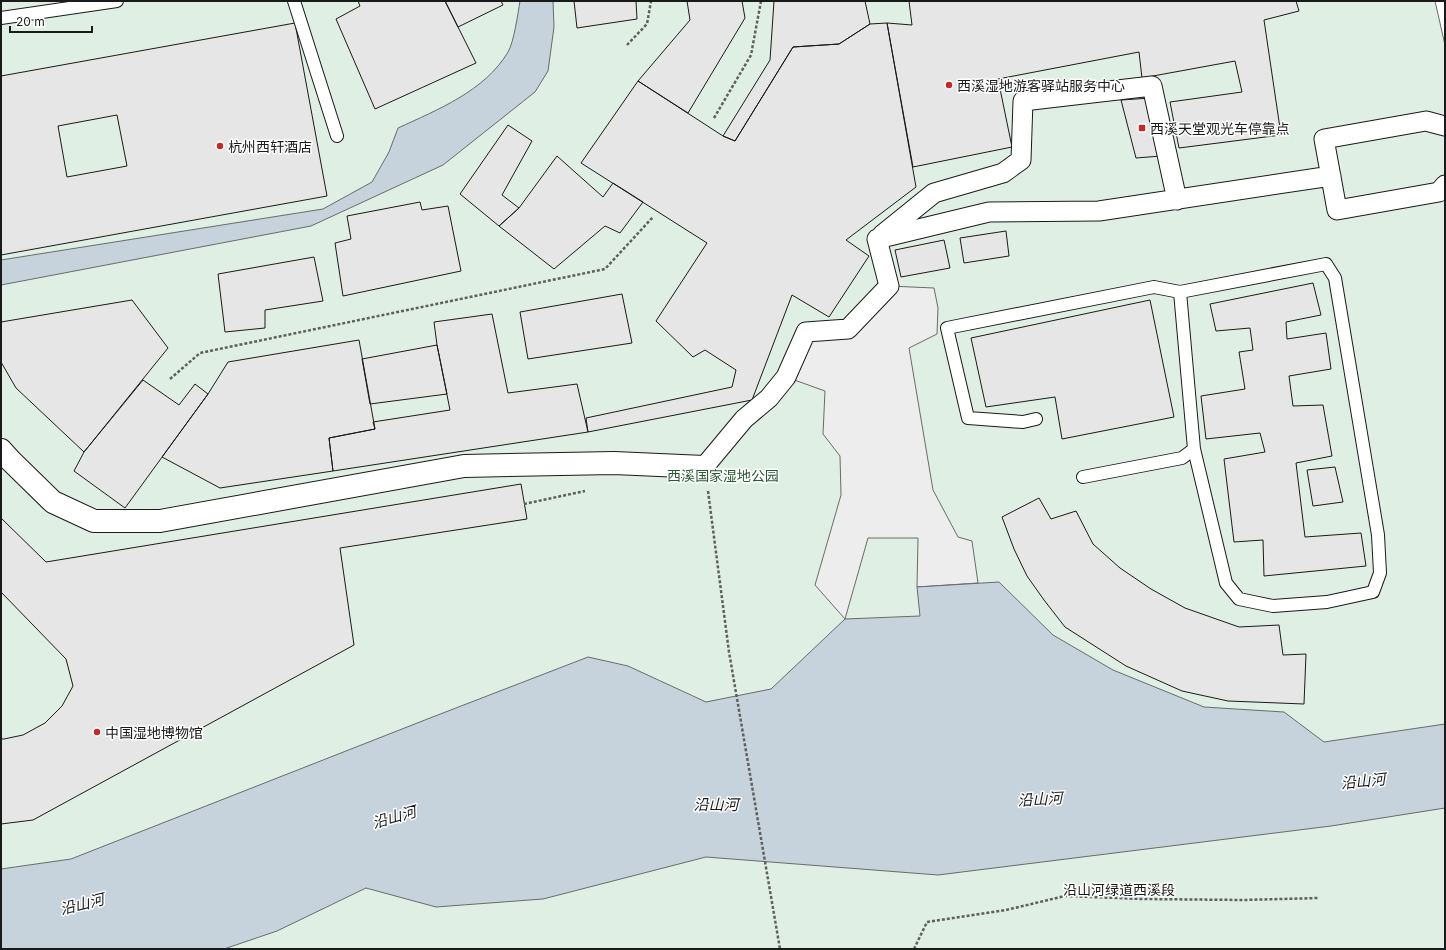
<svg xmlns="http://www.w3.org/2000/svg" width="1446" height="950" font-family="Inter,'Noto Sans SC',sans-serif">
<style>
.green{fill:#e0efe3;stroke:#6a6a6a}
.parking{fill:#ededed;stroke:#6a6a6a}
.water{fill:#c6d2dc;stroke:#6a6a6a}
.building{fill:#e6e6e6;stroke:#1a1a1a;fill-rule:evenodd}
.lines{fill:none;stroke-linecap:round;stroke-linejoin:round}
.service-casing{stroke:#1a1a1a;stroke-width:14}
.pedestrian-casing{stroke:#1a1a1a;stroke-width:21}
.minor-casing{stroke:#1a1a1a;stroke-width:24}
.path{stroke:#5f5f5f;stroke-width:2.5;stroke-dasharray:3 2;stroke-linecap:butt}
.service{stroke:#fff;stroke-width:12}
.pedestrian{stroke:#fff;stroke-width:19}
.minor{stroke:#fff;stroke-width:22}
.poi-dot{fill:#c62828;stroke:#fff;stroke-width:1.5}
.labels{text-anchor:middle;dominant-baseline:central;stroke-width:3;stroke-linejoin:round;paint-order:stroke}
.poi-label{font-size:14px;fill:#1a1a1a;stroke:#fff;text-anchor:start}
.park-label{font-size:14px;fill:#2b5a34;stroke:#fff}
.street-label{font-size:14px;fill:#1a1a1a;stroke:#fff}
.water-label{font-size:15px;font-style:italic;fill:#1a1a1a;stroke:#fff}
</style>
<rect width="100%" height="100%" fill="#fff"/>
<!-- green -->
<path class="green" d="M1,1H1435L1445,45V949H1Z"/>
<!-- parking -->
<path class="parking" d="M889,286L934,288L938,308L937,334L909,348L933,490L958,537L972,541L978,583L917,587L918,538H868L845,619L815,585L841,495L840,456L823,434L825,391L786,377L806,332L848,329Z"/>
<!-- water -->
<path class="water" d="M520,1H553L554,27L548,71L535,92L443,165L311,226L1,285V260L323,209L372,182L389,152L398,128C437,110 485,91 508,52C514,42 518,13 520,1Z
M999,582L1053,635L1113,670L1204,707L1284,712L1324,742L1445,724V808L1331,826L938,875L706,857L543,899L436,907L366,888L277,931L224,949H1V869L71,859L430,718L588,657L628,666L706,702L771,689L845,619L920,616L917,587Z"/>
<!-- building -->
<path class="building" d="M358,1H445L476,63L375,109L336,19L360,6Z
M445,1H501L503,5L458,27Z
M574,1H636L637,19L577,28Z
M687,1H742L745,18L688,113L638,81L690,20Z
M774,1H865L870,24L839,44L793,47L735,141L723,136L770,60Z
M909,1H1296L1299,11L1264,20L1281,135L1179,148L1170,102L1242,92L1235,61L1142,78L1139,52L998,79L1012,147L913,167L887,23L912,25Z
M295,23L327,196L1,255V76ZM117,115L127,166L67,177L58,126Z
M887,23L916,187L846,240L869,256L829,317L792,295L752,400L588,432L586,418L732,387L736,370L705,350L693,357L656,321L707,243L581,163L638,81L723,136L735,141L793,47L839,44L870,24Z
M1151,98L1161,156L1136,158L1121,100Z
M508,125L532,141L502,195L519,208L499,226L460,194Z
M557,156L603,197L613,183L643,202L620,233L605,226L554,269L499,226L519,208Z
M420,202L422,210L448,206L461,271L343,296L335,243L351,239L347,216Z
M1006,231L1009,256L964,263L960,238Z
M944,240L950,268L901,277L895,250Z
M314,257L323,301L265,310V328L225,332L218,274Z
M1313,283L1321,315L1286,322L1287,339L1326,333L1331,369L1289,376L1293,406L1323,405L1332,456L1296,463L1305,537L1361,533L1366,566L1264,576L1263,540L1234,542L1224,459L1265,452L1260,433L1206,439L1201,396L1245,389L1239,352L1253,350L1250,328L1216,331L1210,304Z
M622,294L632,343L528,359L520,312Z
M132,300L168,348L84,452L16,388L1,362V322Z
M1150,300L1174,417L1062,439L1055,397L986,407L971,338Z
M492,314L508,393L577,384L588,432L333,471L329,438L375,429L373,422L450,410L437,345L434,322Z
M359,340L375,429L329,438L333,471L220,488L162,457L208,394L228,362Z
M437,345L447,394L370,404L362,359Z
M143,380L179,405L195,384L208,394L125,508L74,471L84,452Z
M1335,467L1343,502L1313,506L1307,470Z
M521,484L527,519L340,548L354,645L33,820L1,824V518L46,562Z
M1039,498L1051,519L1076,511L1093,544L1120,568L1151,589L1185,608L1239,627L1279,625L1283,655L1306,654L1304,704L1228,701L1182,691L1126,666L1065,627L1044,600L1027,576L1014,549L1002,517Z
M1,592L66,659L73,686L62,706L45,723L23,735L4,739H1Z"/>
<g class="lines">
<defs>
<path id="service" d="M294,1L337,136
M1,18L117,1
M1036,419L1023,422L968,418L947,328L1154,287L1180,292
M1083,477L1182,458L1194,449L1180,292L1326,264L1335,278L1378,535L1380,573L1373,592L1327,602L1273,606L1239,599L1226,583L1194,449"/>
<path id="pedestrian" d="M1445,126L1426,121L1324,139L1337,210L1439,192L1445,185
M882,235L934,193L1003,173L1021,160L1023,101L1152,86L1177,200
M704,467L744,419L769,398L786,377L806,332L848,329L889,286L877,239L989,212L1099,211L1331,176"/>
<path id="minor" d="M1,450L10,460L53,502L94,521H160L464,466L614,463L704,467"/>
</defs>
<!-- service casing -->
<use href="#service" class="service-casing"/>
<!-- pedestrian casing -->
<use href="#pedestrian" class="pedestrian-casing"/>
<!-- minor casing -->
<use href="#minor" class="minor-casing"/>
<!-- path -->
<path class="path" d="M627,45L647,24L651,1
M714,118L751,55L761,1
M170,379L200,353L605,269L653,217
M708,491L729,652L780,949
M524,504L585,491
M914,949L927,922L1006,910L1065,896L1142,899L1243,900L1319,898"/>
<!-- service -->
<use href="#service" class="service"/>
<!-- pedestrian -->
<use href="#pedestrian" class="pedestrian"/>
<!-- minor -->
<use href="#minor" class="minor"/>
</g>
<!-- markers -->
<g class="poi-dot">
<circle cx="949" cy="85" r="4"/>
<rect x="1138" y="124" width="8" height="8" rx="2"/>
<circle cx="220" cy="146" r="4"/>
<circle cx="97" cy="732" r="4"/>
</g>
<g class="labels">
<!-- poi labels -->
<g class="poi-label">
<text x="957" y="85">西溪湿地游客驿站服务中心</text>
<text x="1150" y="128">西溪天堂观光车停靠点</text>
<text x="228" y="146">杭州西轩酒店</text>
<text x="105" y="732">中国湿地博物馆</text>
</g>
<!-- park labels -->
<g class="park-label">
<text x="723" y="475">西溪国家湿地公园</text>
</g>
<!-- street labels -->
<g class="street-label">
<text x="1119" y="889">沿山河绿道西溪段</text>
</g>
<!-- water labels -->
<g class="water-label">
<text transform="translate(1363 781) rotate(-6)">沿山河</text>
<text transform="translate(1040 799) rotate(-3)">沿山河</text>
<text x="716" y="804">沿山河</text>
<text transform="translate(394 817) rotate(-16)">沿山河</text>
<text transform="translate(82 904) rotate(-14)">沿山河</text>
</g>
</g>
<!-- border -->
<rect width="1446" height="950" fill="none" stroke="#1a1a1a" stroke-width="4"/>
<!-- scale -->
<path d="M10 26v6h82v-6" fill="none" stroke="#1a1a1a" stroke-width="2"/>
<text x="16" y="26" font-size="12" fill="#1a1a1a" stroke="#ffffff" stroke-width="3" paint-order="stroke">20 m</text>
</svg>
